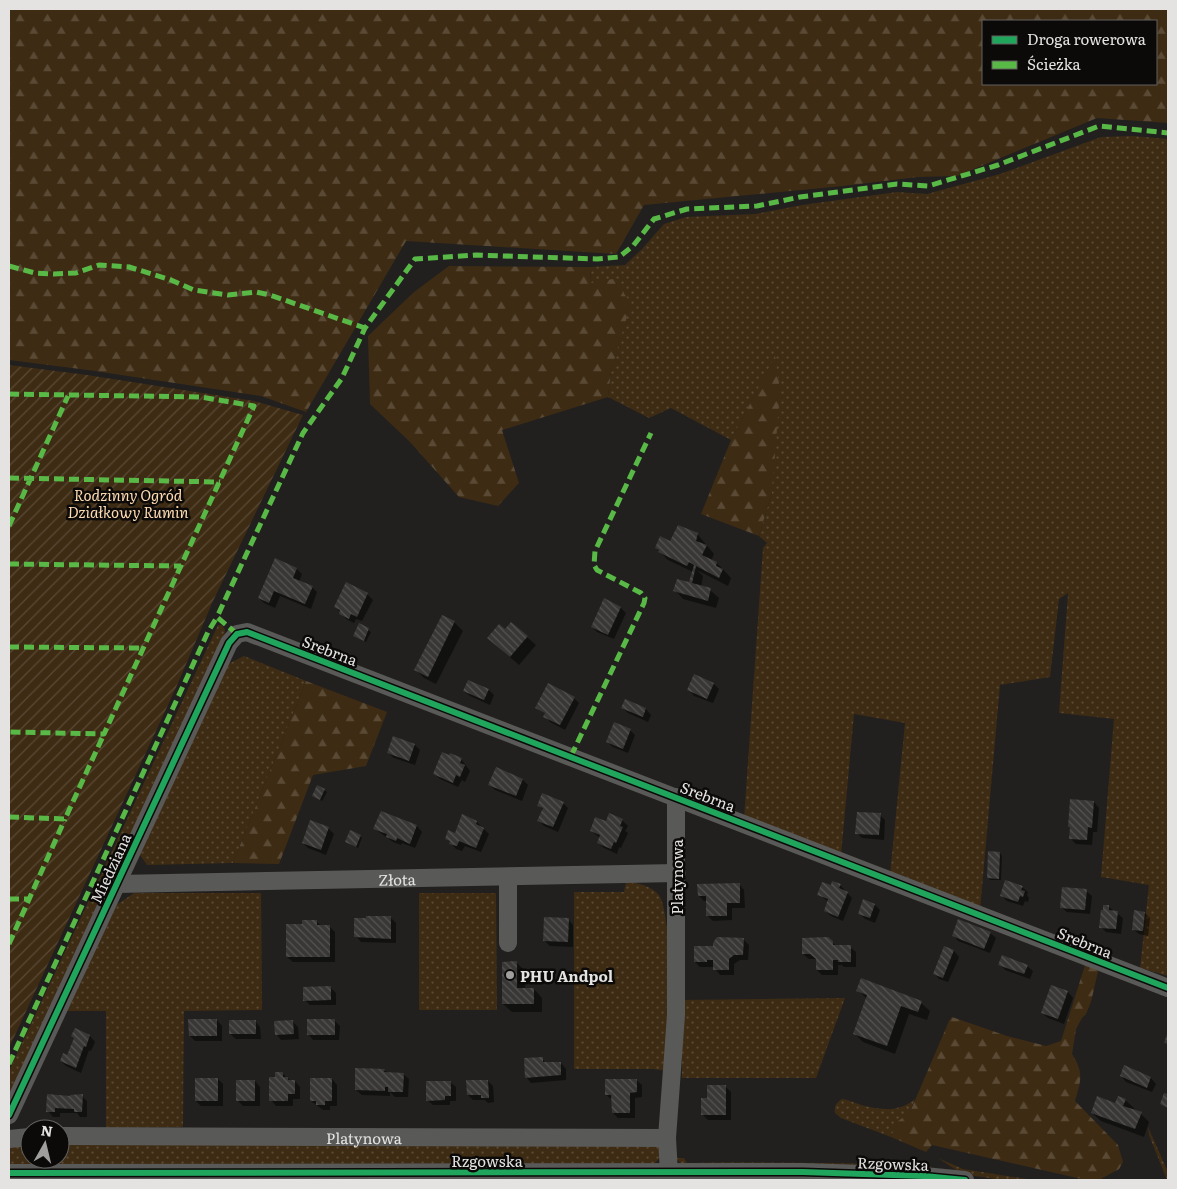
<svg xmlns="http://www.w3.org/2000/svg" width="1177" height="1189" font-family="Literata,serif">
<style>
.grass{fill:url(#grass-dots)}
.forest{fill:url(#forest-firs);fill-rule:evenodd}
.garden{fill:url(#garden-furrows)}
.shadow{fill:#0007}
.building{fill:url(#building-back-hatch)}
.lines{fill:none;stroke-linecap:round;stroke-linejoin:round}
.minor{stroke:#595958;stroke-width:18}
.quiet{stroke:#58b947;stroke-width:5;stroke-dasharray:10 5;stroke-linecap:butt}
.cycleway-casing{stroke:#0b0a09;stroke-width:9}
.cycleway{stroke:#20a55d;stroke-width:6}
.poi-dot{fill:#a09f9d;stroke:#0b0a09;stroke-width:2}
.labels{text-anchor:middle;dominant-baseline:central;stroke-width:5;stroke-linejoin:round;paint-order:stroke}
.park-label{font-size:15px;font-style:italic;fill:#ffdbb1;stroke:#0b0a09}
.street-label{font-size:15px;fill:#e4e3e1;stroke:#0b0a09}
.poi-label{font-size:15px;font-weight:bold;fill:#e4e3e1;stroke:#0b0a09;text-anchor:start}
</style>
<defs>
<pattern id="grass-dots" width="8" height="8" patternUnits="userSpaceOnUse" patternTransform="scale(1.25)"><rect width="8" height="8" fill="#3e2b13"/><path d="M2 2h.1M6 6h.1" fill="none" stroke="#5a4a35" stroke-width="1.8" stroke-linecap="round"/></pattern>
<pattern id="forest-firs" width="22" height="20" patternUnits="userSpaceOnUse" patternTransform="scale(1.25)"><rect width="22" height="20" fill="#3e2b13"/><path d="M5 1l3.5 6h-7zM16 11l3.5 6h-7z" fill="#5a4a35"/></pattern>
<pattern id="garden-furrows" width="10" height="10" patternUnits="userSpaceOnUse" patternTransform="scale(1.25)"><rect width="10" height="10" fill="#3e2b13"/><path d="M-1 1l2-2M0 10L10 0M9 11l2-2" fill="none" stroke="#5a4a35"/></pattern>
<pattern id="building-back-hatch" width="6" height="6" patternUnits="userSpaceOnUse" patternTransform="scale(1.25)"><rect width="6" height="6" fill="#383736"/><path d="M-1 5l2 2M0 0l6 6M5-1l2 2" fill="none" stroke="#555453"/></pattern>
</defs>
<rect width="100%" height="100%" fill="#21201e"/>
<!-- grass -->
<path class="grass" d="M1133,136L1168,139V976L1140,968L1149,885L1101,877L1114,719L1059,713L1068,593L1059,599L1050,677L1000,685L980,910L890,875L905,723L854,714L841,855L744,819L763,548L767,543L759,536L772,492L775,357L731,440L671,408L649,418L608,397L611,371L630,303L591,283L590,267L625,265L642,249L664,224L686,217L755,214L802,205L897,192L927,194L1000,174L1101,137Z
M218,625H222L225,630L224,640L9,1104V1071Z
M244,656L306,681L233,863L147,865L138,852L224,666Z
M626,882C636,882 651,886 658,894C674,912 669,1041 669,1071L653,1069H574V892H624Z
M134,893H261L262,1010L184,1011L183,1127L106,1128V1011H66L115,906Z
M419,893H496L497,1010H419Z
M845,998L816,1078H682V1000Z
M842,1099C850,1100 857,1104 865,1106C883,1110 900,1112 915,1099L910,1112L897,1123L891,1137L841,1118L835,1113C834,1106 836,1103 842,1099Z
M1148,1127L1168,1172V1180H1167L1149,1135Z
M60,1141H615L662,1147C661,1156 659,1160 652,1166L9,1168V1144L30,1143V1159H60Z
M676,1158H684L687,1163C754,1162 820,1163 887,1164C901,1164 919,1156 931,1167L930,1169L683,1166Z
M938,1158L963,1169L1033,1180H1003L962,1174Z"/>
<!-- forest -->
<path class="forest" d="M9,9H1168V123L1097,118L957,176L918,177L843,186L644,205L616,254L406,241L306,412L261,396L88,370L9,360ZM983,21H1156V84H983Z
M449,266L590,267L591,283L613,279L631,303L611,371L608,397L502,430L519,483L498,506L459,497L410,442L370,404L368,336L414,292Z
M775,356L780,390L772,492L759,536L701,514L731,440Z
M306,681L387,712L366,766L313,775L279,864L233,863Z
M1086,962L1099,967L1091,1002L1086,1014L1082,1018L1076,1029L1072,1054C1084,1072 1081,1081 1075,1101L1118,1145L1123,1162L1119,1169L1099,1180H1086L932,1145L926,1152L891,1137L897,1122L910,1112L949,1021L952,1017L1007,1036L1046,1046L1061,1041Z"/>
<!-- garden -->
<path class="garden" d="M9,365L87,375L254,401L303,415L213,601L175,690L9,1048Z"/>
<!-- shadow -->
<path class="shadow" d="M679,527L698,535L714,554L711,561L717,563L731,578L728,586L697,570L703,576L701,587L710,590L719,598L716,608L683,599L675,590L690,584L693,572L668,560L656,548L671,543Z
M297,569L302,574L299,582L312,587L317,592L311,609L280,596L275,608L264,603L259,598Z
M367,594L373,600L362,621L356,619L354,623L346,619L335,606Z
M605,600L621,608L626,613L614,639L597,632L592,627Z
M442,616L454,622L463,631L436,684L424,678L416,670Z
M511,623L536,645L519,665L497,646L505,631Z
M359,625L371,632L366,642L354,636Z
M468,681L489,690L494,695L490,705L470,696L464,691Z
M714,684L719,689L713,703L694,696L689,690Z
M574,698L579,703L565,730L550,722L545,716L546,714L537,707Z
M626,701L646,709L651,715L648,722L628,713L623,708Z
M630,730L635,735L628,753L613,747L607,742Z
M394,738L415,745L420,750L415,765L394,758L388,753Z
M461,759L470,771L465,782L462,780L458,787L440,779L434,773Z
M496,769L523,780L528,785L522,801L495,790L490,785Z
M324,790L327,792L322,801L314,796Z
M1094,802L1099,808L1097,832H1093L1092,845L1076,844L1070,838L1071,828L1069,826Z
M563,803L568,808L558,832L544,826L539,821L543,810L539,805Z
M381,812L417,826L422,832L415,848L402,843L401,845L393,842L375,829Z
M880,815L885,820L884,840L862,838L857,833Z
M622,820L628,826L625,831L628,833L621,848L619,847L617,854L604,848L598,843L600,838L591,831L606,823Z
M311,822L329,829L334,834L326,855L308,848L303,843Z
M477,822L489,834L481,852L465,846L462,851L456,849L447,838Z
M360,836L362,838L358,848L346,842Z
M1000,853L1002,856L1001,880H990L988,877Z
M739,884L744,890L745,908H732V920L713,921L707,915V901H704L699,896Z
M840,885L852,898L843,921L831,916L825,911L829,902L819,895L831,886Z
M1022,887L1028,892L1027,895L1029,898L1028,902L1025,901L1023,906L1007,901L1002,896Z
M1086,891L1092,896L1090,914L1067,912L1061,907Z
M875,905L880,910L875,923L865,919L859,913Z
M1109,907L1123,918L1121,934L1106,932L1101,927L1104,912Z
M1135,912L1145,913L1150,918L1148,936L1139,934L1133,929Z
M391,918L396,923V943L361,942L356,936Z
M568,919L573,925V947L550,946L544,940Z
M316,921L322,927L329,926L335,932V962H293L287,957L304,925Z
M990,933L996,938L990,953L958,941L953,935Z
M743,939L749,945L748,960H740L734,964V975H720L714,967H700L695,962L714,947Z
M832,942L836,946L850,947L856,952V967H844L842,965H838V975H822L817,970V959H809L803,954Z
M945,947L954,951L959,957L948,982L939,979L934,973Z
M517,963L525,971V989H534L542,998V1012H512L503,1004Z
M1000,964L1027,966L1033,971L1030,979L1005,970Z
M1052,986L1068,992L1073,998L1064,1024L1048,1018L1042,1013Z
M331,988L336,993V1005H310L305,1000Z
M858,990L910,999L921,1003L930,1011L927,1020L909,1014L895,1054L863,1042L855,1034L867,999Z
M217,1020L222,1026V1041H195L190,1036Z
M334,1020L340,1026L339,1040H313L308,1034Z
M255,1021L260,1027L261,1039H236L230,1034Z
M293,1022L298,1027L299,1039L281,1040L276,1034Z
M75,1030L90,1036L95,1042L91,1051L89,1050L81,1073L66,1066L61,1061L67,1056L75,1039Z
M542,1059L547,1064L561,1063L566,1069V1080L531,1083L526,1077Z
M1125,1067L1151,1078L1156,1084L1152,1092L1126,1082L1121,1076Z
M384,1070L388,1073L403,1074L409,1079L408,1097H395L390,1092V1096L362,1095L356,1090Z
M283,1074L291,1081H295L300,1087V1099H293V1106H276L271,1100L276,1078Z
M218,1079L223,1084V1106H201L196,1101Z
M332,1079L337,1085V1106H330V1110H323L311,1101Z
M636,1080L642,1085V1097L635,1098V1118H618L613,1113L612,1100L606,1095Z
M255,1081L260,1087V1106H243L237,1100Z
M488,1081L493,1086L494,1102L488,1103L485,1100H473L468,1095Z
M450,1082L456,1087V1101H450V1105H433L427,1100Z
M725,1086L731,1092V1120H708L703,1115L708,1100Z
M82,1096L87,1101V1117H80L77,1113H60V1117H53L48,1111L72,1098Z
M1125,1100L1134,1108L1133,1111L1141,1114L1149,1122L1144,1137L1101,1121L1092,1113Z"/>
<!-- building -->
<path class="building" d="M678,525L698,533L696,541L707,545L702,555L717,562L716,566L723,569L719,578L696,566L692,583L711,588L708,601L673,591L677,579L689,582L694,565L689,562L687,566L658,552L659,550L655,548L660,536L670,541Z
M275,558L297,568L293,578L313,586L305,604L274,591L269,603L258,598Z
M346,582L368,593L357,617L351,614L349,619L339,614L340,610L334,607Z
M604,598L621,607L608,635L591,627Z
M442,615L455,621L428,677L414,670Z
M511,622L528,636L510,657L487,638L499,624L505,629Z
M359,623L369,628L364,641L353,636Z
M694,674L714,683L707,699L687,690Z
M468,680L489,689L484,700L463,691Z
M548,683L575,697L560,725L543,717L545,713L535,708Z
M625,699L646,708L643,717L621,708Z
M614,722L631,729L623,749L606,742Z
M393,736L415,744L409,761L387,753Z
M442,752L449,755L450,753L462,758L460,763L465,765L460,777L456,775L453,783L433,774Z
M496,767L523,779L516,796L488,785Z
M317,785L325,789L320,800L312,796Z
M542,793L564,802L553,827L537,821L543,808L537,806Z
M1070,799L1094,801L1092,828L1088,827L1087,840L1069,839L1070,827H1068Z
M381,811L417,825L410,844L397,838L396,841L386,837L387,834L373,829Z
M857,812L881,813L879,835L855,834Z
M609,813L623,819L620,826L623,827L616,843L614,842L611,849L597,843L600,835L590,831L595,817L606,821Z
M462,814L477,821L476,824L484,828L476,848L459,841L457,846L449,844L450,841L445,839L448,830L455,833Z
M310,820L329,827L321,850L302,843Z
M350,830L361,835L356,847L345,842Z
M988,851L1000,852L999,879L987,878Z
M1005,880L1023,886L1021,890L1025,891L1023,897L1020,896L1018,902L1000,896Z
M832,881L841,884L839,888L848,892L838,917L824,911L828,899L817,895L822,882L831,885Z
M740,883V903H727V916H706V896H698L697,884Z
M1062,887L1087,889L1085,910L1060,908Z
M863,899L875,904L870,918L858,914Z
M1103,905H1109V910L1118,911L1116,929L1099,928L1101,910H1103Z
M1134,910L1145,912L1143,931L1132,930Z
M366,916H391V939L354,937V918H366Z
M544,917L569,918L568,942L543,941Z
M958,919L991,932L984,949L952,936Z
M302,920H317V925H330V957H286V924H302Z
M717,937L744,938L743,955H734L729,959V970H713V960H707V962H694V946H713V943Z
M828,937L833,941V945H851V962H838V960H833V970H816V959L810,954H802V938Z
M944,946L954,950L943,978L933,974Z
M1002,955L1028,965L1024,974L998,965Z
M517,961V988H534V1004H502V962Z
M861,978L922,1001L918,1012L901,1006L887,1046L853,1034L867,995L856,991Z
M1051,985L1068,991L1058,1019L1041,1013Z
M331,986V1000L303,1001V987Z
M188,1019H217V1036H189Z
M307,1019H335V1035H307Z
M229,1020H256V1034H229Z
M293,1020L294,1034L275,1035L274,1021Z
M75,1028L90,1035L86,1047L84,1046L76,1068L60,1061L63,1053L67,1055L74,1038L71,1036Z
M1168,1031V1044L1164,1043Z
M543,1057V1062H561V1075L525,1078L524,1058Z
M1124,1065L1151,1077L1147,1088L1120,1076Z
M355,1068L385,1069L384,1072L404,1073L403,1092H388V1087H385V1091L355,1090Z
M275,1072H283V1077H288V1080H295V1094H288V1101H269V1077H275Z
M195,1078H218V1101H195Z
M310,1078H332V1101H325V1105H316V1101H310Z
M605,1079H637V1092L630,1093V1113H612L611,1095H605Z
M236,1080H255V1101H236Z
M466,1080H488L489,1098H481V1095H467Z
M426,1081H451V1096H445V1100L426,1101Z
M707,1085H726V1115H701V1098H707Z
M1164,1093L1168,1094V1108L1160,1104Z
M47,1094L70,1096V1095L83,1094L82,1112H74V1109L55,1108V1112H46Z
M1097,1096L1115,1103L1118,1096L1126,1099L1123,1106L1142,1112L1135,1129L1091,1113Z"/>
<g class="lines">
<!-- minor -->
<g class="minor">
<path d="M508,877V943"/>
<path id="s1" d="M117,884L677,873"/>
<path d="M9,1115L229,643L237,634L247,632L1168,988"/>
<path id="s2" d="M60,1136L667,1138"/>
<path d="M9,1139L30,1137"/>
<path d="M9,1173L803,1172L924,1176L965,1180"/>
<path d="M669,1173L667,1138L676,1015V797"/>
</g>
<!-- quiet -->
<path class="quiet" d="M9,266L35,273L54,274L76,273L99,265L129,267L171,280L194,290L228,295L256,292L270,295L365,328
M9,394L201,397L254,406L104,734L9,732
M9,478L220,482
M9,526L68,396
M9,564L181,566
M237,634L217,617L303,433L342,378L365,328L415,259L476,255L597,259L619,257L633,246L654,219L687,209L757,206L800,197L897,184L928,186L998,165L1099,126L1168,133
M9,647L143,648
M571,756L644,603L645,598L641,593L597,570L594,565L595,551L651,433
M9,817L65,819L104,734
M9,899H30
M9,944L65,819
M9,1064L208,632L217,617"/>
<defs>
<path id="cycleway" d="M9,1115L229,643L237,634L247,632L1168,988
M9,1173L803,1172L924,1176L965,1180"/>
</defs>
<!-- cycleway casing -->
<use href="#cycleway" class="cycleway-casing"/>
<!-- cycleway -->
<use href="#cycleway" class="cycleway"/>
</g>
<!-- markers -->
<circle class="poi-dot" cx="510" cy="975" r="5"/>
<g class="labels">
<!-- park labels -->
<g class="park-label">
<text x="128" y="494">Rodzinny Ogród<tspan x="128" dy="17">Działkowy Rumin</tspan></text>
</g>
<!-- street labels -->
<g class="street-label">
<text transform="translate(330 650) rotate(21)">Srebrna</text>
<text transform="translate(708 796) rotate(21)">Srebrna</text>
<text transform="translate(110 868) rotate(-65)">Miedziana</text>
<text transform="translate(676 877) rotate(-90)">Platynowa</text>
<text stroke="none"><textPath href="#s1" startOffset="280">Złota</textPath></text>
<text transform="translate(1085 942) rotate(22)">Srebrna</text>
<text stroke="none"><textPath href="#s2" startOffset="304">Platynowa</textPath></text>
<text x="487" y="1160">Rzgowska</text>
<text transform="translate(893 1163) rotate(2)">Rzgowska</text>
</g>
<!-- poi labels -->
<g class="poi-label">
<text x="520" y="975">PHU Andpol</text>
</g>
</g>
<!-- border -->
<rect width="1177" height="1189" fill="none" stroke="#e4e3e1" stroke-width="20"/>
<!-- legend -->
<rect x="982" y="20" width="175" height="65" fill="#0b0a09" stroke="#62615f"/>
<rect x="992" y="36" width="25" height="8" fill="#20a55d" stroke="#62615f"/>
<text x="1027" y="45" font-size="15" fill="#e4e3e1">Droga rowerowa</text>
<rect x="992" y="61" width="25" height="8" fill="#58b947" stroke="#62615f"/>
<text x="1027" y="70" font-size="15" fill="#e4e3e1">Ścieżka</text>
<!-- north arrow -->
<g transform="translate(45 1144) rotate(8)"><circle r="24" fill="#0b0a09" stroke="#62615f"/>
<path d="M0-4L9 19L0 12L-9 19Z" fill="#a09f9d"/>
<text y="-8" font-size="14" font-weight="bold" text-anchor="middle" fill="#e4e3e1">N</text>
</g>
</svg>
